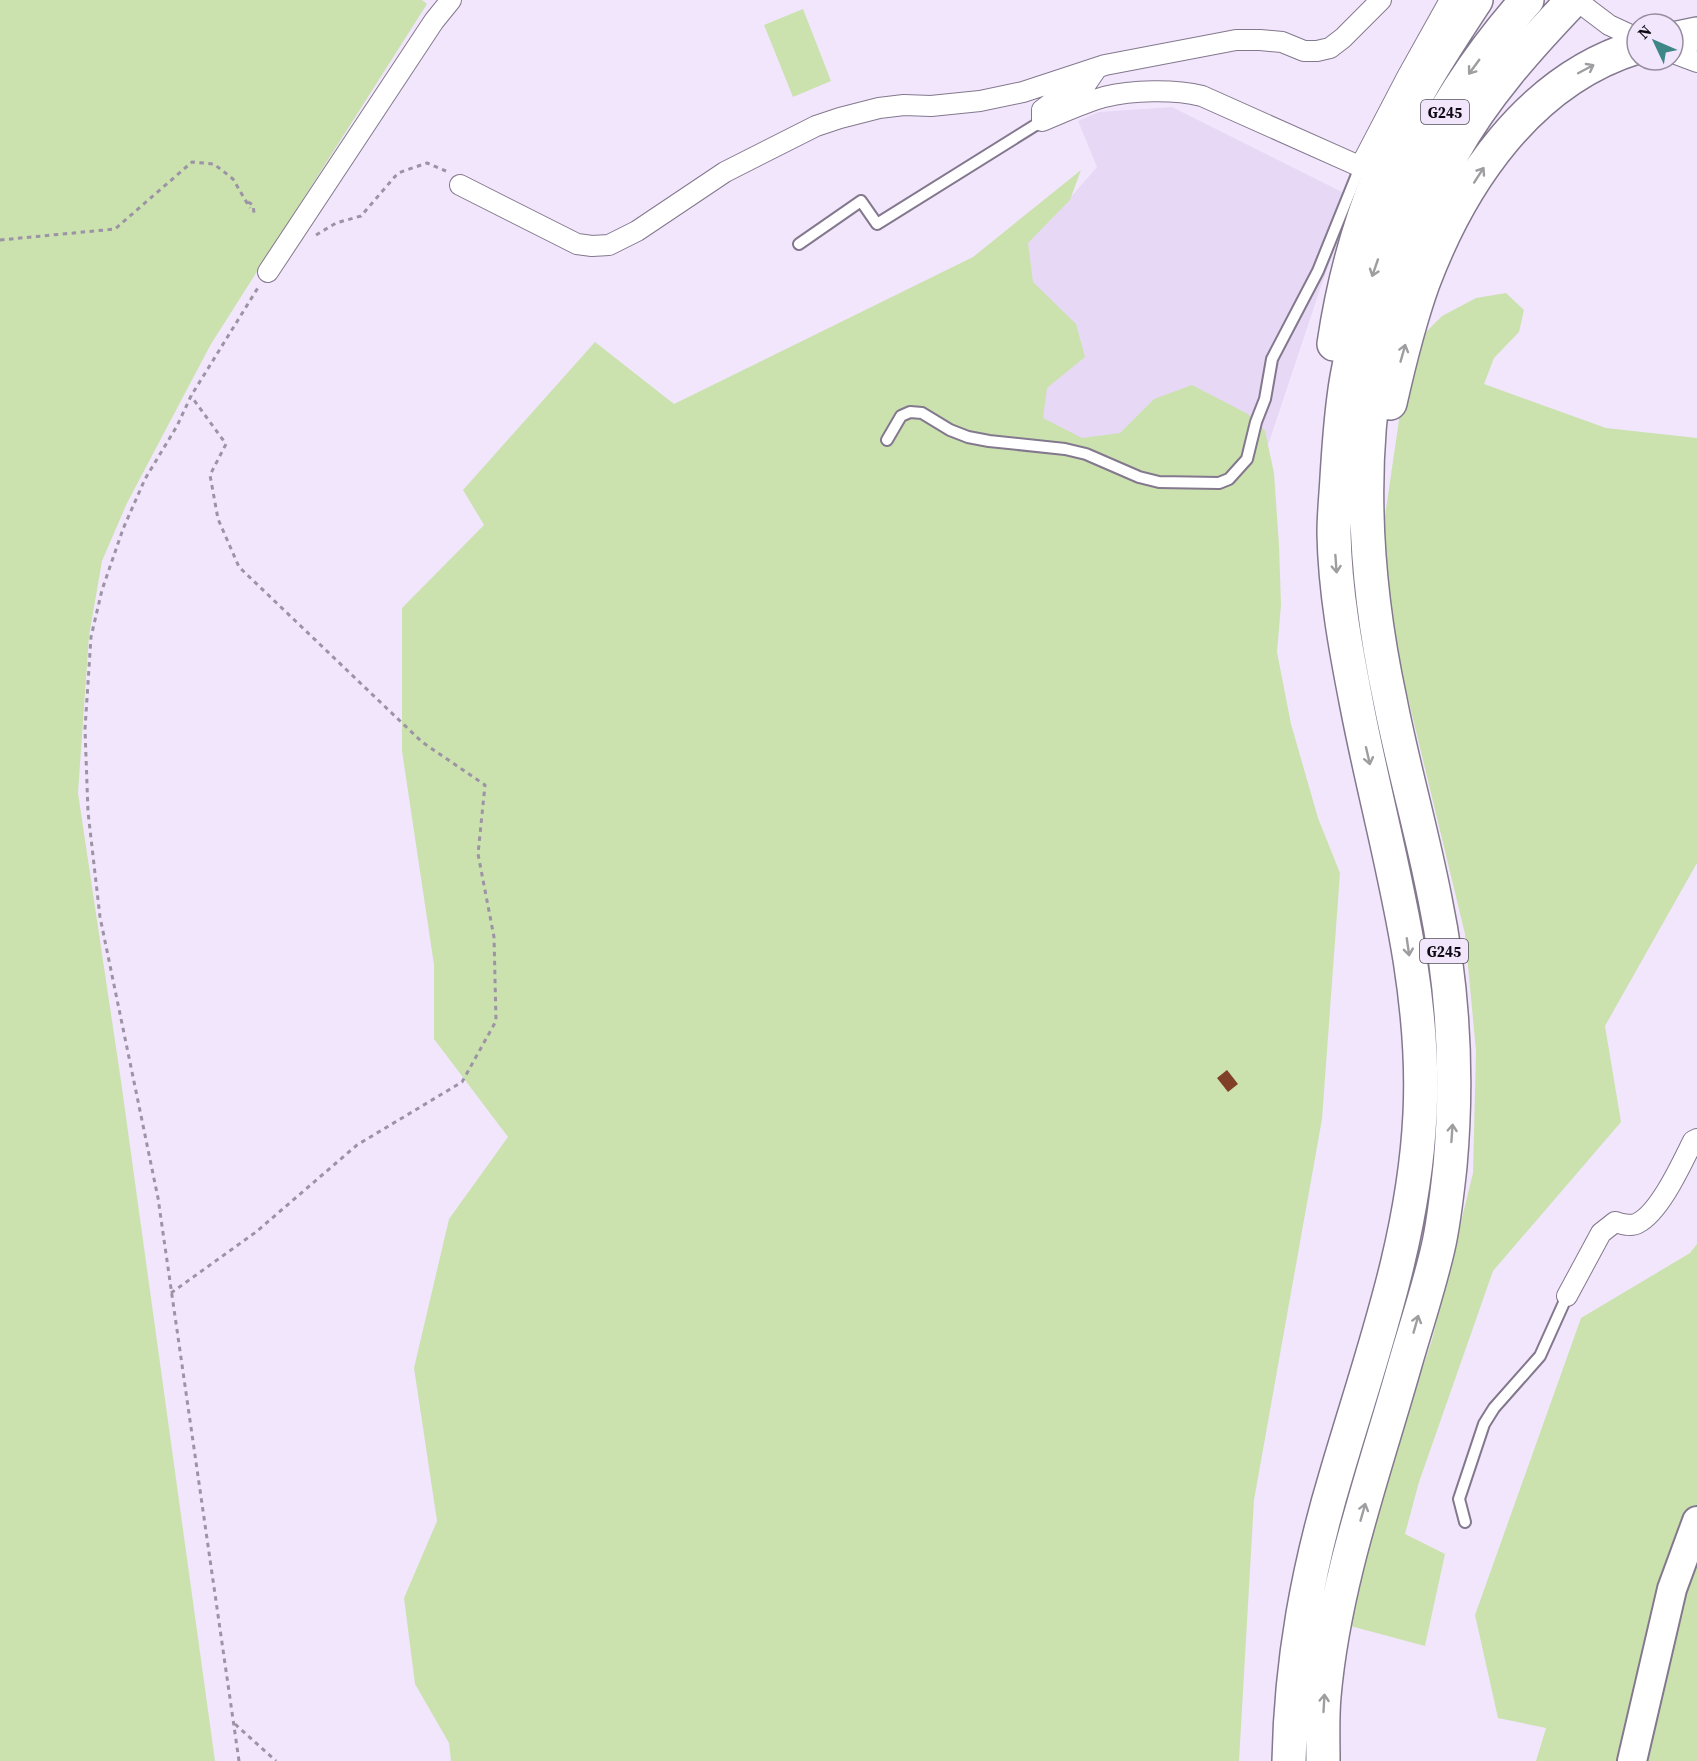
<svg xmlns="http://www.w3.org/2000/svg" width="1697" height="1761" font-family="'Source Serif 4',serif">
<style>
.built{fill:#e7d8f5}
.green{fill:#cbe2af}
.building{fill:#7f4027}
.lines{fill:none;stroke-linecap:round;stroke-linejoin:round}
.service-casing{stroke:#83788d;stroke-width:14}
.minor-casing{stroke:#83788d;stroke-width:22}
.secondary-casing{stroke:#83788d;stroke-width:32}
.trunk-casing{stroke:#83788d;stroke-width:36}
.path{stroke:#9c93a4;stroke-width:3;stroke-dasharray:4.5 4.5;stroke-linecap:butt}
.service{stroke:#fff;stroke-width:10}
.minor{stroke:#fff;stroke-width:20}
.secondary{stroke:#fff;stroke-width:28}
.trunk{stroke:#fff;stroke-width:33}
.oneway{stroke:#9e9da0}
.labels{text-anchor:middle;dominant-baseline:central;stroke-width:6;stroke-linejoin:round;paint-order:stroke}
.shield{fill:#f2e6fd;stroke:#524c58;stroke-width:1.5}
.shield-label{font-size:15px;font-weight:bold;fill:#0d0a11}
</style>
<rect width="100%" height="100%" fill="#f2e6fd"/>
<!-- built -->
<path class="built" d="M1172,107L1354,198L1320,289L1260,469L855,415L1008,245L1050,221L1097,167L1078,121L1099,112Z"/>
<!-- green -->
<path class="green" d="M0,0H422L427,4L211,344L127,503L102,561L89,636L78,793L121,1081L215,1761H0Z
M803,9L831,81L793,97L764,25Z
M1081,170L1070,200L1028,243L1033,282L1076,324L1085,357L1047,388L1043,418L1082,438L1120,433L1154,399L1192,385L1248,414L1265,431L1274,473L1279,545L1281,605L1277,652L1291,724L1318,818L1340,873L1322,1119L1254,1500L1239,1761H451L449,1743L415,1684L404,1598L437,1521L414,1368L449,1219L508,1137L434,1039V965L402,751V608L484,525L463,490L595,342L674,404L973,257Z
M1506,293L1524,310L1519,332L1494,358L1484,384L1606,428L1697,438V863L1605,1026L1621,1122L1493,1271L1419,1482L1405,1534L1445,1554L1425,1646L1343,1624L1380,1490L1432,1340L1473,1173L1476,1051L1465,934L1388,615L1384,523L1400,413L1419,339L1442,316L1476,298Z
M1697,1244V1761H1536L1546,1728L1498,1718L1475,1615L1581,1318L1690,1253Z"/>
<!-- building -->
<path class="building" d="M1227,1070L1238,1084L1228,1092L1217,1078Z"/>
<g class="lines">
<defs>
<path id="service" d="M799,244L861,201L877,224L1042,121
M887,440L901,416L910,412L922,413L950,430L968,437L989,441L1065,449L1086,454L1139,477L1159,482L1219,483L1229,479L1247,459L1256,422L1265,399L1272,359L1318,271L1360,167
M1465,1522L1459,1499L1484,1424L1494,1408L1540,1356L1567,1296"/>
<path id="minor" d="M1576,0L1609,25L1637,38
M1673,53L1697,62
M1097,68L1084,87L1051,103L1042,110V121C1062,113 1083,103 1104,97C1132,90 1174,89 1202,96L1379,175
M1360,167L1407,77L1450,0
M460,185L577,244L592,246L609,245L637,231L725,172L816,126L840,118L879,108L904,105L931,106L980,101L1023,92L1105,65L1236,40H1260L1282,42L1304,51H1317L1330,48L1343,38L1381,0
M268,272L434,21L451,0
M1567,1296L1601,1233L1615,1222C1623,1224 1631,1227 1638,1223C1660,1212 1682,1163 1693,1141L1697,1139"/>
<path id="secondary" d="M1632,1761L1672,1589L1697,1521"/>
<path id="trunk" d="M1673,39L1697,34
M1334,344C1347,255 1376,169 1420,89C1437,59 1457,29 1476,0
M1390,403C1399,363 1409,322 1423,283C1461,182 1529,80 1637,47
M1289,1761C1291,1660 1308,1568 1337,1472C1372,1353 1414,1240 1420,1114C1427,975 1383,841 1357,706C1346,650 1335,591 1334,533C1334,515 1336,496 1337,478C1339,444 1341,411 1347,377C1371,240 1434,104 1527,0
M1323,1761C1323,1740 1322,1718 1324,1696C1334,1583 1374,1473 1405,1364C1416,1326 1429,1287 1438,1248C1444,1222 1447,1193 1450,1166C1458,1077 1453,986 1435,899C1422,832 1403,767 1390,700C1350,513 1356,321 1453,152C1484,96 1529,46 1573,0"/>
</defs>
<!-- service casing -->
<use href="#service" class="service-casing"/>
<!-- minor casing -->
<use href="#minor" class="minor-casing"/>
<!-- secondary casing -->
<use href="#secondary" class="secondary-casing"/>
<!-- trunk casing -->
<use href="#trunk" class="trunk-casing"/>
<!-- path -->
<path class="path" d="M248,202L253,205L254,213
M316,235L336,223L361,216L398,173L427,163L446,171
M0,240L115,229L192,162L214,164L233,179L250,208
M171,1293L256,1232L357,1145L462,1082L496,1021L494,937L478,854L485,785L422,742L239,567L218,519L210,475L226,444L191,396
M235,1724L276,1761
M239,1761L158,1198L100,917L88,812L85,729L91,637L102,590L123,529L145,479L177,426L191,396L259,286"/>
<!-- service -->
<use href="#service" class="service"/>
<!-- minor -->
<use href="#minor" class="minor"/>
<!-- secondary -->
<use href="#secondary" class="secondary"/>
<!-- trunk -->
<use href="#trunk" class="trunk"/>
</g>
<!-- one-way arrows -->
<defs><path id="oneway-shaft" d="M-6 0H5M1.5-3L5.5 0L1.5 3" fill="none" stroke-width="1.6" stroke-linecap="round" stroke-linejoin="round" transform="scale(1.5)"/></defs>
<g class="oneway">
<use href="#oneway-shaft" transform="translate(1474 67) rotate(126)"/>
<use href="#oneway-shaft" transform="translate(1586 69) rotate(-28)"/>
<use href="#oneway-shaft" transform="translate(1479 175) rotate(-57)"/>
<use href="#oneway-shaft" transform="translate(1375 268) rotate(109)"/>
<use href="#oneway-shaft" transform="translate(1403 353) rotate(-74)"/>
<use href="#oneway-shaft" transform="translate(1336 564) rotate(86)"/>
<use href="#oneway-shaft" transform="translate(1368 756) rotate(77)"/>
<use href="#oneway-shaft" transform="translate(1408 947) rotate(82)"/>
<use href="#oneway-shaft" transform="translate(1452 1133) rotate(-86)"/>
<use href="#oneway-shaft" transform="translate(1416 1324) rotate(-74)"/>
<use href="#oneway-shaft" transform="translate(1363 1512) rotate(-74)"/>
<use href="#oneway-shaft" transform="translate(1324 1703) rotate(-87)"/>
</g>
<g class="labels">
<!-- shield labels -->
<g class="shield">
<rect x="1421" y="100" width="48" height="24" rx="4.5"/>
<rect x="1420" y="939" width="48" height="24" rx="4.5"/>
</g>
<g class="shield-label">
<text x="1445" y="112">G245</text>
<text x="1444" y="951">G245</text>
</g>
</g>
<!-- north arrow -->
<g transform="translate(1655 42) rotate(314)"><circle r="28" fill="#f2e6fd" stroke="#968e9f" stroke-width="1.5"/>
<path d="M0-4.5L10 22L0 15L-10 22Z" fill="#3f8787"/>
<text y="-9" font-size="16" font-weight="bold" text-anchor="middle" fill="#0d0a11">N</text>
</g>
</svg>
